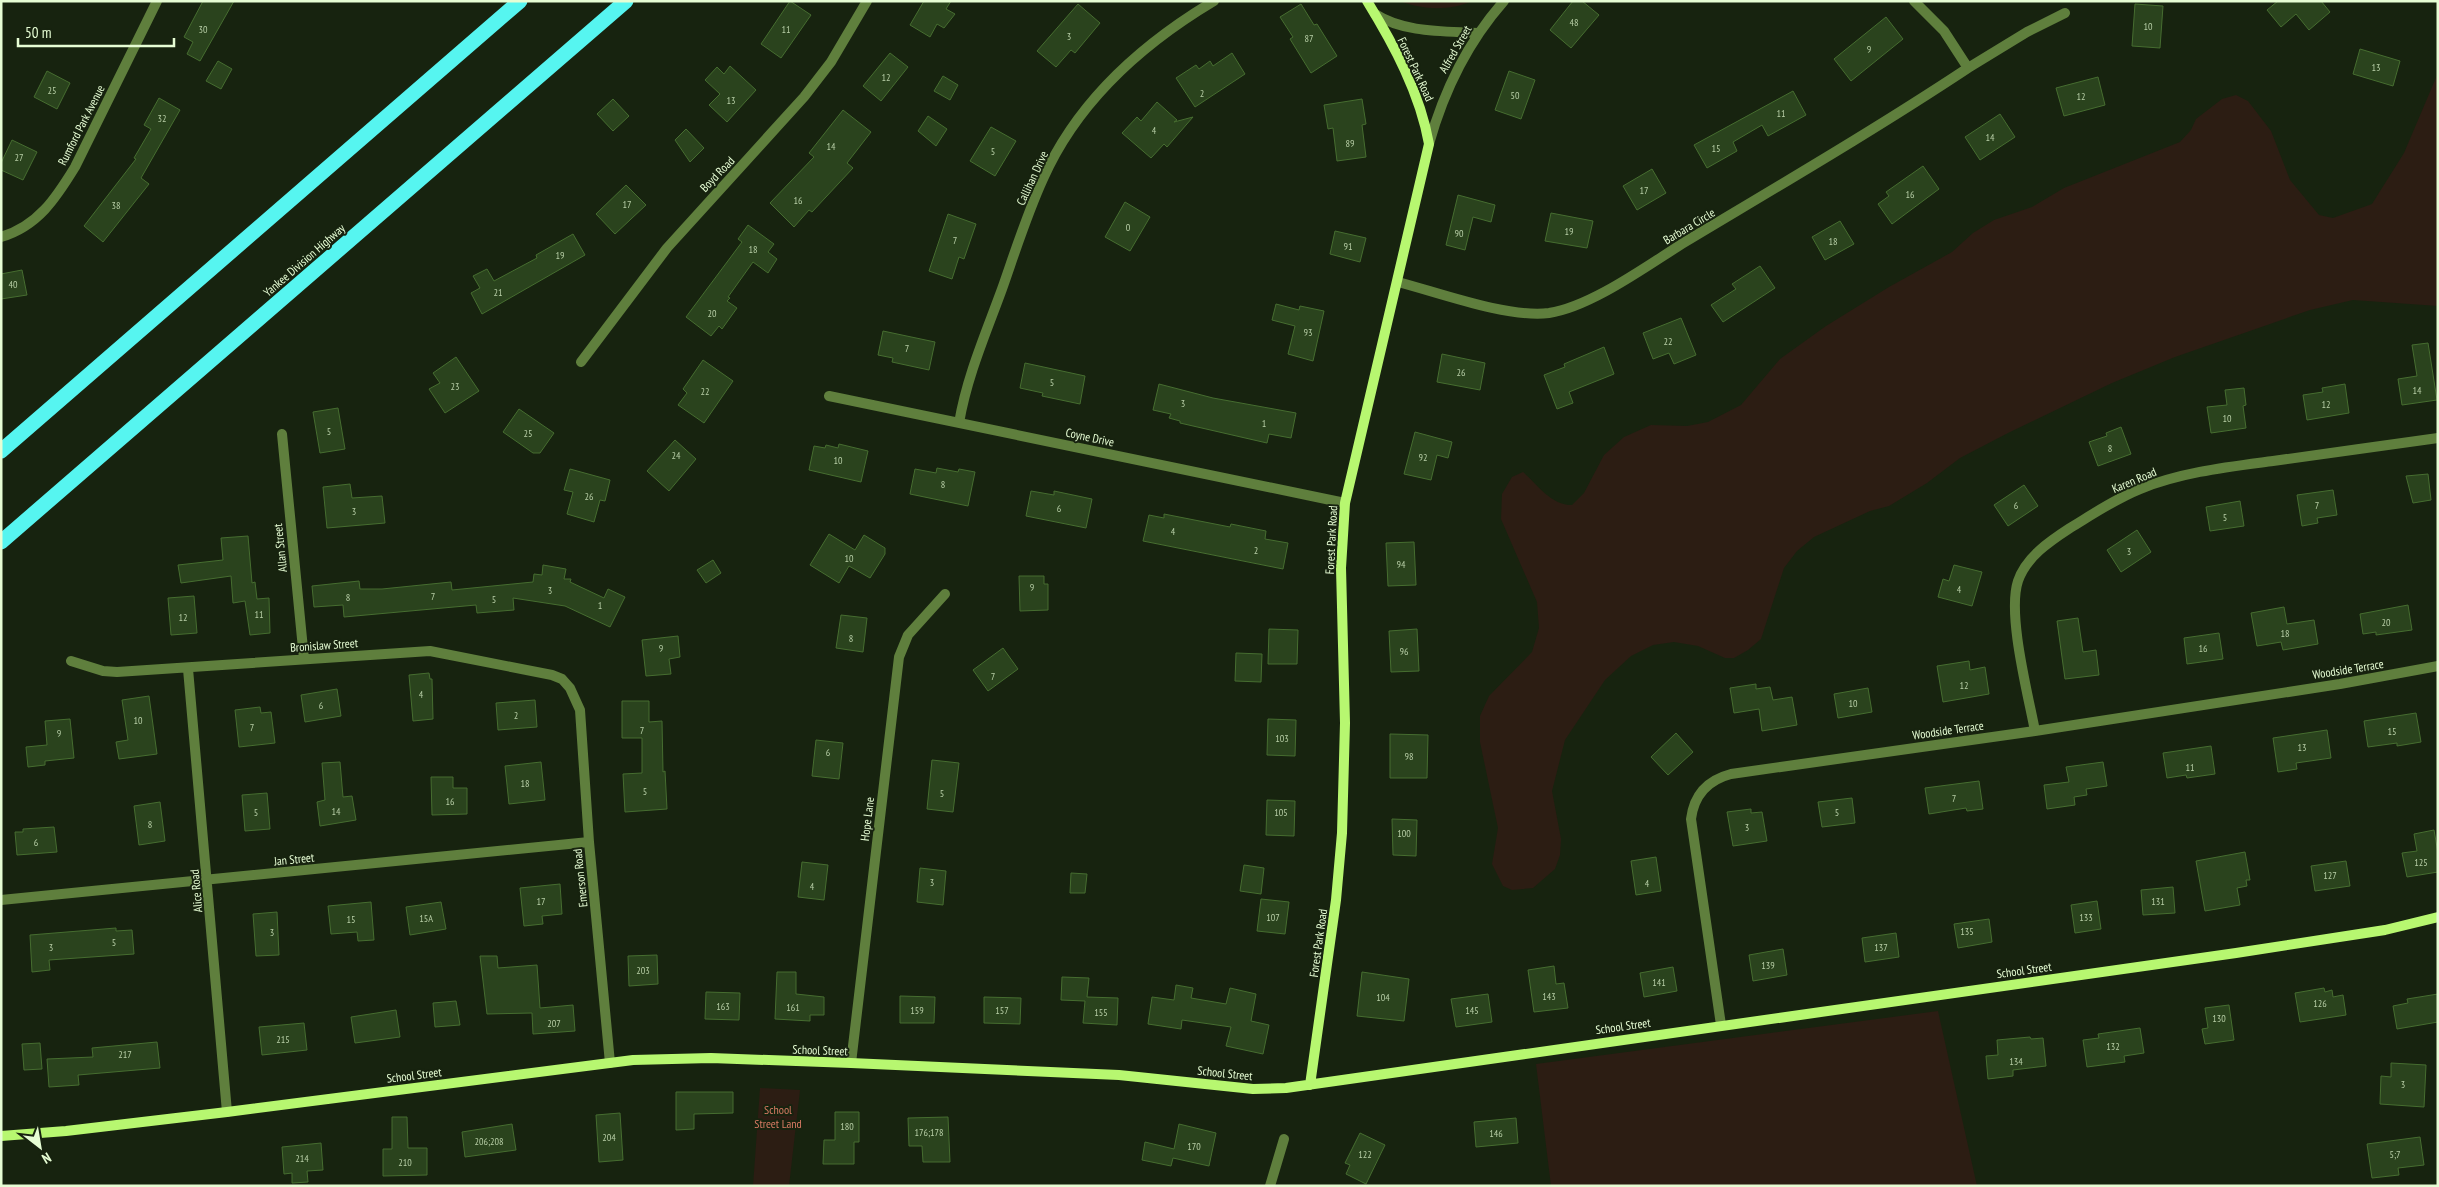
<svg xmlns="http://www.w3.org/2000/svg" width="2439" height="1187" font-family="'PT Sans Narrow',sans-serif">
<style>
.green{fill:#2c1d13}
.building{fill:#2a431d;stroke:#466d30}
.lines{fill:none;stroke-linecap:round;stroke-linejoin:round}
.street{stroke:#5f7f3d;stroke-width:10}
.secondary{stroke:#b7f770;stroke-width:10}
.highway{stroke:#56f5f0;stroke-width:15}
.labels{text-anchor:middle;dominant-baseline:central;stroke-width:4;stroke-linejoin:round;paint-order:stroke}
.number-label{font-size:10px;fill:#b7cea6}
.street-label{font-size:12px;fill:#e6fdd4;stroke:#17230f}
.park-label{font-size:12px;fill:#d87b64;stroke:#17230f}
</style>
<rect width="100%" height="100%" fill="#17230f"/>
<!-- green -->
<path class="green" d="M1400,1H1472C1450,11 1422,10 1400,1Z
M2438,73V306L2353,300L2310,310L2175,357L2112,383L2008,433L1960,458L1927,483L1889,506L1870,511L1814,537L1797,551L1784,568L1761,639L1748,650L1734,658H1725L1698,646L1674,642L1653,645L1631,656L1605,680L1565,740L1552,791L1561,839L1560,855L1555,869L1533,888L1512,890L1503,886L1492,864L1498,828L1480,742V716L1489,696L1532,652L1539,628L1537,602L1501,519L1502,494L1512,477L1523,472C1538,485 1551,505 1572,505L1584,493L1604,455L1624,437L1651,425L1687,426L1708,422L1741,405L1780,359L1826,326L1889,287L1952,252L1973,233L1994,220L2032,207L2064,188L2180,142L2191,130L2196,119L2222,99L2236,95L2248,101L2271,131L2290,180L2319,215L2333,218L2372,204L2404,153Z
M1938,1011L1977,1186H1551L1536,1064Z
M760,1088L800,1090L789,1186H753Z"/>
<!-- building -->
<path class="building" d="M203,1H234L200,61L187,54L193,42L184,37Z
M790,1L811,15L781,58L761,44Z
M924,1H951L946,9L955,14L944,28L937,24L930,37L910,25Z
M1573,1H1582L1599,15L1571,48L1550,30Z
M2278,1H2321L2330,12L2309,30L2296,14L2281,27L2267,10Z
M1078,4L1100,23L1075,53L1071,50L1056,67L1037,51Z
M1301,4L1314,25L1317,24L1337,56L1311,73L1290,39L1293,37L1280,17Z
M2135,4L2163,6L2160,48L2132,46Z
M1886,17L1903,39L1851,81L1834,59Z
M2360,49L2400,61L2393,86L2353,74Z
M890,53L908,67L881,101L863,86Z
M1232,53L1245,74L1195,107L1176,78L1196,65L1199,69L1210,61L1213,66Z
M218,61L232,69L221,89L206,81Z
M730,66L756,90L727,122L709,105L720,94L705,80L717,67L724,74Z
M47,71L70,83L57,109L34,97Z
M1509,71L1535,80L1521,119L1495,110Z
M943,76L958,85L950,100L934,91Z
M2098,77L2105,105L2064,116L2056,88Z
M1793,91L1806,115L1768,136L1762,125L1733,142L1737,151L1707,168L1694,145Z
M159,98L180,110L141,178L149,184L103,242L84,226L136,159L134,158L151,129L144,125Z
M613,99L629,116L613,131L597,114Z
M1362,99L1366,124L1362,125L1366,157L1337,161L1333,128L1328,129L1324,105Z
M1157,102L1177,120L1174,122L1193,117L1167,147L1164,144L1151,158L1122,133L1137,117L1141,121Z
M843,110L871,132L847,163L853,168L812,212L809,210L794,227L770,203L814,157L809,153Z
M2000,114L2015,137L1980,160L1965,137Z
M928,116L947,129L936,146L918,131Z
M991,127L1016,141L995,176L970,161Z
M686,129L704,148L690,162L675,140Z
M12,140L37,152L23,180L1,170V163Z
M1923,166L1939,189L1892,224L1878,204L1889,196L1886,192Z
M1652,169L1666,193L1637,210L1623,186Z
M626,185L646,205L615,234L596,214Z
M1458,195L1495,205L1491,222L1473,217L1465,250L1446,245Z
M1125,202L1150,217L1130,251L1105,237Z
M1551,213L1593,221L1587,248L1545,241Z
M948,214L976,224L964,259L959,257L952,279L929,271Z
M1840,221L1854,244L1825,260L1812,237Z
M748,225L774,244L768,252L777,259L768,273L753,262L728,297L730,298L727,301L737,308L722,329L719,326L711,336L686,317L742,242L738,239Z
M1335,231L1366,238L1360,262L1330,254Z
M573,234L585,255L482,314L471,293L480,288L473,276L487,269L494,281L537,258L536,255Z
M1760,266L1775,288L1723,322L1711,305L1736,289L1732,284Z
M22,270L27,295L1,299V274Z
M1276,304L1299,310L1300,306L1324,311L1313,361L1288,354L1295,326L1272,320Z
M1681,318L1696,355L1674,364L1669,353L1653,359L1643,333Z
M883,331L935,342L929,370L892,362L893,358L878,355Z
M2428,343L2437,400L2402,405L2398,379L2417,376L2412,345Z
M1604,347L1614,374L1569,392L1573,403L1557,409L1544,375L1565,367L1564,364Z
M1442,354L1485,363L1480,390L1437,382Z
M456,357L479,391L445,413L429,389L440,383L433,373Z
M703,360L733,381L704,423L678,405L687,393L683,389Z
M1025,363L1085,376L1080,404L1042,396L1043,393L1020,388Z
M1159,384L1213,398L1296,413L1291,438L1269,434L1267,443L1180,423V421L1169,418L1171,414L1153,410Z
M2345,384L2349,413L2307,420L2303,395L2323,392L2322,388Z
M2244,388L2246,405L2243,406L2246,428L2211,433L2207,407L2227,405L2225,390Z
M338,408L345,449L320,453L313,412Z
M519,409L554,433L540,453H533L503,432Z
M2121,427L2131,454L2098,466L2089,442L2107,436L2106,433Z
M1415,432L1452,442L1448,458L1437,455L1431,480L1404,474Z
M675,440L696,459L669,491L647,471Z
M839,444L868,451L861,482L809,470L814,446L825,448L826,445L838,448Z
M937,468L958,472L959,469L975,472L968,506L910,494L915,469L936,473Z
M570,469L610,480L605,501L600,500L594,522L567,514L573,492L564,490Z
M2428,474L2431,500L2413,503L2406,476Z
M350,484L352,498L382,496L385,523L327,528L323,487Z
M2024,485L2038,506L2008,526L1994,505Z
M2333,490L2337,515L2317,518L2318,523L2302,526L2297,495Z
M1031,491L1054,495V491L1092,499L1086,528L1026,516Z
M2240,501L2244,526L2210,531L2206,507Z
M1164,514L1230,527L1231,524L1266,531L1265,539L1288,543L1283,569L1143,541L1149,515L1164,518Z
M2137,530L2151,552L2121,572L2107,550Z
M829,534L855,550L864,535L885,548V554L870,578L849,566L839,583L810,565Z
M248,536L252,583L255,582L257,599L269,598L270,633L250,635L245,601L233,603L231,576L181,583L178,565L223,560L221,538Z
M1414,542L1416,585L1388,586L1386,543Z
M713,560L721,573L706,583L697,570Z
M543,565L566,569L564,579H571L570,582L604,598L608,589L625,597L610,627L565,606L513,598L514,610L477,613L476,605L344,617L343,605L314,607L312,586L359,581L360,589H382L451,582L452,590L533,582L534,574L542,575Z
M1954,565L1982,572L1972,606L1938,597L1943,579L1949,581Z
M1019,576H1044V584H1048V610L1020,611Z
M194,596L197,633L171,635L168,598Z
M2408,605L2412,630L2376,635V632L2363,634L2360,614Z
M2284,607L2287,624L2314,620L2318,644L2283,650L2281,642L2257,646L2251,613Z
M841,615L867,618L863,652L836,648Z
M2078,618L2083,652L2096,650L2099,675L2065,679L2057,621Z
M1269,629L1298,630L1297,664H1268Z
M1417,629L1419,671L1391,672L1389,631Z
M2219,633L2223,659L2187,664L2184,638Z
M678,636L680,657L669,659L671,674L646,676L642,640Z
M1003,648L1018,669L988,691L973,670Z
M1236,653L1262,654L1261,682L1235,681Z
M1969,661L1970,670L1985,667L1989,694L1943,702L1937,666Z
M429,673L430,679H432L433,719L413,721L409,675Z
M1756,684V689L1770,687L1773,700L1792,697L1797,725L1762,731L1759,709L1734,713L1730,688Z
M1868,688L1872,712L1838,718L1834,694Z
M337,689L341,716L305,722L301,695Z
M149,696L157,754L119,759L116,742L128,740L122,700Z
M535,700L537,727L498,730L496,703Z
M622,701H649V722L662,721L663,772L665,771L667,809L625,812L623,774L642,773V738H622Z
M260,707L261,713L271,712L275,743L239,747L235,710Z
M2416,713L2421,742L2397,746V743L2368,747L2364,721Z
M70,719L74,758L45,761V765L28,767L26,747L47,745L45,721Z
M1268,719L1296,720L1295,756L1267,755Z
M2327,730L2331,758L2296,763L2297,769L2278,772L2273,738Z
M1676,733L1693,752L1668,775L1651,757Z
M1390,734L1428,735L1427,778H1390Z
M816,740L843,743L839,779L812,776Z
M2211,746L2215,774L2187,778L2186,775L2167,778L2163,753Z
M932,760L959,763L953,812L927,809Z
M340,762L343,797L352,796L356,820L320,826L317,802L325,800L322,763Z
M541,762L545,800L509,804L505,766Z
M2103,762L2107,786L2086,789L2087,795L2074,797L2075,805L2047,809L2044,785L2069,782L2066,767Z
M431,777H453V788H467V814L432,815Z
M1979,781L1983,809L1967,811L1966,808L1929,814L1925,788Z
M267,793L270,829L245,831L242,795Z
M1852,798L1855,823L1822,827L1818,802Z
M1267,800L1295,801L1294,836L1266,835Z
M160,802L165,841L139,845L134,806Z
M1751,809V813L1762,812L1767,841L1733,846L1727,812Z
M1392,819L1417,820L1416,856L1393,855Z
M54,827L57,852L17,855L15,832H23V829Z
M2434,830L2438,853V872L2407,877L2402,853L2417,851L2414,834Z
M2245,852L2250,880H2246L2247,886L2237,888L2240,905L2205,911L2196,861Z
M1656,857L1661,891L1636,895L1631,861Z
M2346,861L2350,886L2315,891L2311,866Z
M802,862L828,865L824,900L798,897Z
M1244,865L1264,868L1261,894L1240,891Z
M920,868L946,871L943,905L917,902Z
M1071,873L1087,874L1085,893H1070Z
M560,884L562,914L542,916L543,924L524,926L520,888Z
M2173,887L2175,913L2143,915L2141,890Z
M1261,899L1289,902L1285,934L1257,931Z
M2097,901L2101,929L2075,933L2071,905Z
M371,902L374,940L358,941L357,932L331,934L328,906Z
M441,902L446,929L410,935L406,907Z
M277,912L279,955L256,956L253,914Z
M1989,919L1992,942L1958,948L1954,924Z
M116,928V931L132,930L134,954L49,960L50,970L32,972L30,935Z
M1896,933L1899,957L1865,962L1862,938Z
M1783,949L1787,975L1753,981L1749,955Z
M657,955L658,984L629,986L628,956Z
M480,956H497L498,968L537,965L540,1008L573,1005L575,1031L533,1034L532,1013L487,1014Z
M1554,966L1556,984L1564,983L1568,1008L1534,1012L1528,970Z
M1673,967L1677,991L1644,997L1640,973Z
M777,972H796V994L824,997V1015H810V1021L775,1019Z
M1362,972L1409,979L1404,1021L1357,1016Z
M1062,977L1089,978L1087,997L1118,998L1117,1025L1083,1023L1085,1001L1061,1000Z
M1176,985L1193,988L1191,998L1226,1004L1230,988L1256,994L1251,1021L1269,1025L1263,1054L1226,1046L1231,1027L1182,1020L1181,1029L1148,1024L1152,997L1174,1000Z
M2324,988L2325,992L2332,990L2333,997L2343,995L2346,1015L2300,1022L2295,993Z
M706,992L740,993L739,1020L705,1019Z
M1488,994L1492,1022L1456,1027L1451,999Z
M2438,994V1022L2397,1029L2393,1006L2408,1003L2407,999Z
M900,996L935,997L934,1023H900Z
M984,997L1021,998L1020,1024L984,1023Z
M456,1001L460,1025L435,1027L433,1003Z
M2229,1005L2234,1040L2205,1044L2202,1029L2208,1028L2205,1008Z
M396,1010L400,1037L355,1043L351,1017Z
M304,1023L307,1050L262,1055L259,1027Z
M2140,1028L2144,1053L2124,1056L2125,1062L2087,1067L2083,1040L2099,1038L2098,1034Z
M2030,1037L2031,1039L2043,1038L2046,1066L2013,1070V1076L1988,1079L1986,1056L1998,1055L1997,1040Z
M157,1042L160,1068L78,1075L79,1085L49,1087L47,1059L93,1057L92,1048Z
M40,1043L42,1069L24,1070L22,1044Z
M2391,1063L2426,1065L2424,1107L2380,1104L2381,1076L2391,1077Z
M676,1092H733V1113L694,1114V1129L676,1130Z
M835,1112H859V1142H854V1164H823L824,1140H835Z
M620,1113L623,1160L599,1162L596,1115Z
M392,1117H407L408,1148H427V1175L383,1176V1149H392Z
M948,1117L950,1162H923L922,1146H909L908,1118Z
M1516,1118L1518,1143L1476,1147L1474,1122Z
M512,1124L516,1150L465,1157L462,1132Z
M1179,1124L1216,1133L1209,1166L1173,1158L1171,1166L1142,1160L1145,1142L1174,1149Z
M1360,1133L1385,1145L1366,1184L1346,1174L1350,1165L1345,1163Z
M2420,1137L2424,1165L2398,1168L2399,1175L2372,1178L2367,1144Z
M321,1143L323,1170L307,1171L308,1182L292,1183V1173L284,1174L282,1147Z"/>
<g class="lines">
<!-- street -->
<path class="street" d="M1375,14C1404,33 1445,31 1478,33
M1968,68L2027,32L2065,13
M1429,144C1444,90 1467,43 1504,1
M1,237C38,226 56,198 75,167L157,1
M1398,282C1440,293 1507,318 1549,313C1591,307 1648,265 1685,242C1780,185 1876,129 1968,68L1944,31L1914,1
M581,362L667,248L804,97L831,62L867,1
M829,396L1345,503
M959,423C967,376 986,333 1002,289C1015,252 1027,214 1043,179C1078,100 1142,44 1214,1
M282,434L304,659
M71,661L103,671L117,672L430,651L552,675L562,679L570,688L580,710L589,842L610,1063
M188,669L227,1112
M2035,731C2028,694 2007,614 2018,581C2026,557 2050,541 2070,528C2093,514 2115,499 2140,489C2182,472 2228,467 2273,461C2328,453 2383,446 2438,438
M1,900L589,842
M1721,1025L1691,819C1694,795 1708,780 1731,774L2035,731L2340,684L2438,666
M851,1063L899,657L908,635L945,594
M1270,1186L1284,1139"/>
<!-- secondary -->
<path class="secondary" d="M1310,1085L1336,900L1342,833L1345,723L1341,568L1345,503L1429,144C1420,93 1394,45 1367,1
M1,1136L66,1131L227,1112L633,1060L711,1058L851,1063L1119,1075L1253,1089L1286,1088L2236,953L2385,930L2438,917"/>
<!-- highway -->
<path class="highway" d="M1,451L520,1
M1,542L626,1"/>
</g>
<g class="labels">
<!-- number labels -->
<g class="number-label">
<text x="1574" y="22">48</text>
<text x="2148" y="26">10</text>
<text x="203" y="29">30</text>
<text x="786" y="29">11</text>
<text x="1069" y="36">3</text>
<text x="1309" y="38">87</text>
<text x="1869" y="49">9</text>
<text x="2376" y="67">13</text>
<text x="886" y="77">12</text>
<text x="52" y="90">25</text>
<text x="1202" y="93">2</text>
<text x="1515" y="95">50</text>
<text x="2081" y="96">12</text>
<text x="731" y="100">13</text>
<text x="1781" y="113">11</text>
<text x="162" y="118">32</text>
<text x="1154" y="130">4</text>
<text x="1990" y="137">14</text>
<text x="1350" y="143">89</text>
<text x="831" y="146">14</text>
<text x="1716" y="148">15</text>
<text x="993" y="151">5</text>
<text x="19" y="157">27</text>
<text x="1644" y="190">17</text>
<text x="1910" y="194">16</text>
<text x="798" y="200">16</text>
<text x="627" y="204">17</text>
<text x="116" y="205">38</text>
<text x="1128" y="227">0</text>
<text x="1569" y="231">19</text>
<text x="1459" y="233">90</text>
<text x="955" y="240">7</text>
<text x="1833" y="241">18</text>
<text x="1348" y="246">91</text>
<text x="753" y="249">18</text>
<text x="560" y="255">19</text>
<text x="13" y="284">40</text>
<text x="498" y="292">21</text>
<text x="712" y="313">20</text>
<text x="1308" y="332">93</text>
<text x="1668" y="341">22</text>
<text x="907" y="348">7</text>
<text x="1461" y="372">26</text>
<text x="1052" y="382">5</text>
<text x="455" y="386">23</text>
<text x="2417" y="390">14</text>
<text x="705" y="391">22</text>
<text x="1183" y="403">3</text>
<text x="2326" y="404">12</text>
<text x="2227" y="418">10</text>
<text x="1264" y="423">1</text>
<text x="329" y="431">5</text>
<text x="528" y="433">25</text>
<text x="2110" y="448">8</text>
<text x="676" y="455">24</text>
<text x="1423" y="457">92</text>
<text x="838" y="460">10</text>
<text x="943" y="484">8</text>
<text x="589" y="496">26</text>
<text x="2016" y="505">6</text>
<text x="2317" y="505">7</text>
<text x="1059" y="508">6</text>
<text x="354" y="511">3</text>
<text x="2225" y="517">5</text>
<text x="1173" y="531">4</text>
<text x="1256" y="550">2</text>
<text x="2129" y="551">3</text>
<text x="849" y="558">10</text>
<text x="1401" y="564">94</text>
<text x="1032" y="587">9</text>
<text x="1959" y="589">4</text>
<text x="550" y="590">3</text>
<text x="433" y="596">7</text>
<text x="348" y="597">8</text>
<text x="494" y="599">5</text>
<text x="600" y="605">1</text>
<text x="259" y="614">11</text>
<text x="183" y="617">12</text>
<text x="2386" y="622">20</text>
<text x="2285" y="633">18</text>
<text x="851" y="638">8</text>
<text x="661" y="648">9</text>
<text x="2203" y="648">16</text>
<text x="1404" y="651">96</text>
<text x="993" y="676">7</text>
<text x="1964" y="685">12</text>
<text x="421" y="694">4</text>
<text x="1853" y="703">10</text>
<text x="321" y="705">6</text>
<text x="516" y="715">2</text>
<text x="138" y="720">10</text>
<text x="252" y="727">7</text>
<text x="642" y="730">7</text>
<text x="2392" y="731">15</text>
<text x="59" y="733">9</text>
<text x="1282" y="738">103</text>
<text x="2302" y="747">13</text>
<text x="828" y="752">6</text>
<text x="1409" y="756">98</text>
<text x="2190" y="767">11</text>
<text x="525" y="783">18</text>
<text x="645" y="791">5</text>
<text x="942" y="793">5</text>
<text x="1954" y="798">7</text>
<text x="450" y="801">16</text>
<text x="336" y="811">14</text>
<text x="256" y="812">5</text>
<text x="1281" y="812">105</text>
<text x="1837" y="812">5</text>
<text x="150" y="824">8</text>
<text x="1747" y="827">3</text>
<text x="1404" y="833">100</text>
<text x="36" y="842">6</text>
<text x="2421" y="862">125</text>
<text x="2330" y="875">127</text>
<text x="932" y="882">3</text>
<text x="1647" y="883">4</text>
<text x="812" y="886">4</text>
<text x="541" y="901">17</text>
<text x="2158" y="901">131</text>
<text x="1273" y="917">107</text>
<text x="2086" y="917">133</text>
<text x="426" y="918">15A</text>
<text x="351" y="919">15</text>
<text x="1967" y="931">135</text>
<text x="272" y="932">3</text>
<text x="114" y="942">5</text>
<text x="51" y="947">3</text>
<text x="1881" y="947">137</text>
<text x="1768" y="965">139</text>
<text x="643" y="970">203</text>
<text x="1659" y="982">141</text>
<text x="1549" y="996">143</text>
<text x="1383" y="997">104</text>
<text x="2320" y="1003">126</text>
<text x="723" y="1006">163</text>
<text x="793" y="1007">161</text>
<text x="917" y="1010">159</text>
<text x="1002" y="1010">157</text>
<text x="1472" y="1010">145</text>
<text x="1101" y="1012">155</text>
<text x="2219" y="1018">130</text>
<text x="554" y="1023">207</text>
<text x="283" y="1039">215</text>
<text x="2113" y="1046">132</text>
<text x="125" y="1054">217</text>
<text x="2016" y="1061">134</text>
<text x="2403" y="1084">3</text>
<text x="847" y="1126">180</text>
<text x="929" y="1132">176;178</text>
<text x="1496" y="1133">146</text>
<text x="609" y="1137">204</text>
<text x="489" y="1141">206;208</text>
<text x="1194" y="1146">170</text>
<text x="1365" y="1154">122</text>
<text x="2395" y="1154">5;7</text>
<text x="302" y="1158">214</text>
<text x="405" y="1162">210</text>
</g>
<!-- street labels -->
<g class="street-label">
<text transform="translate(1455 49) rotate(-60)">Alfred Street</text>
<text transform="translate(1416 69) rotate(65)">Forest Park Road</text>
<text transform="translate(81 125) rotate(-63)">Rumford Park Avenue</text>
<text transform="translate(717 174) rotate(-46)">Boyd Road</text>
<text transform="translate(1032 178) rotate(-65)">Callihan Drive</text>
<text transform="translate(1689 226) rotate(-31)">Barbara Circle</text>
<text transform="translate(304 260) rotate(-41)">Yankee Division Highway</text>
<text transform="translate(1090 437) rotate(12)">Coyne Drive</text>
<text transform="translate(2134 480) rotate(-23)">Karen Road</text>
<text transform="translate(1331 540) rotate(-87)">Forest Park Road</text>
<text transform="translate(280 548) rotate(-96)">Allan Street</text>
<text transform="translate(324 645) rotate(-4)">Bronislaw Street</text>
<text transform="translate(2348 669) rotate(-9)">Woodside Terrace</text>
<text transform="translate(1948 730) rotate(-8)">Woodside Terrace</text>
<text transform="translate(867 819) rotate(-83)">Hope Lane</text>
<text transform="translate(294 859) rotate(-6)">Jan Street</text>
<text transform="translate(580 878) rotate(-96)">Emerson Road</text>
<text transform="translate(196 891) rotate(-95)">Alice Road</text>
<text transform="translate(1318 943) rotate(-82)">Forest Park Road</text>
<text transform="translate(2024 970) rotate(-8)">School Street</text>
<text transform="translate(1623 1026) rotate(-8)">School Street</text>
<text transform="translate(820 1050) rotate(2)">School Street</text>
<text transform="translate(1225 1073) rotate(6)">School Street</text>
<text transform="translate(414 1075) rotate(-7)">School Street</text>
</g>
<!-- park labels -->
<g class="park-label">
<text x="778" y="1109">School<tspan x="778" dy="14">Street Land</tspan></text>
</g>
</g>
<!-- border -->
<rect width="2439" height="1187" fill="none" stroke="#e6fdd4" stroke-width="5"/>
<!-- north arrow -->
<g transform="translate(40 1147) rotate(149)" stroke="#17230f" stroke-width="4" paint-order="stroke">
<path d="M0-4L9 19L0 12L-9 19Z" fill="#e6fdd4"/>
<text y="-8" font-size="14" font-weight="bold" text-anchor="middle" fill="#e6fdd4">N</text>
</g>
<!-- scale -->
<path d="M18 38v8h156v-8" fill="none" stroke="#e6fdd4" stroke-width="2.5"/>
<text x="25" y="38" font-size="15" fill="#e6fdd4" stroke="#17230f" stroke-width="4" paint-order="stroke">50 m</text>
</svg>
